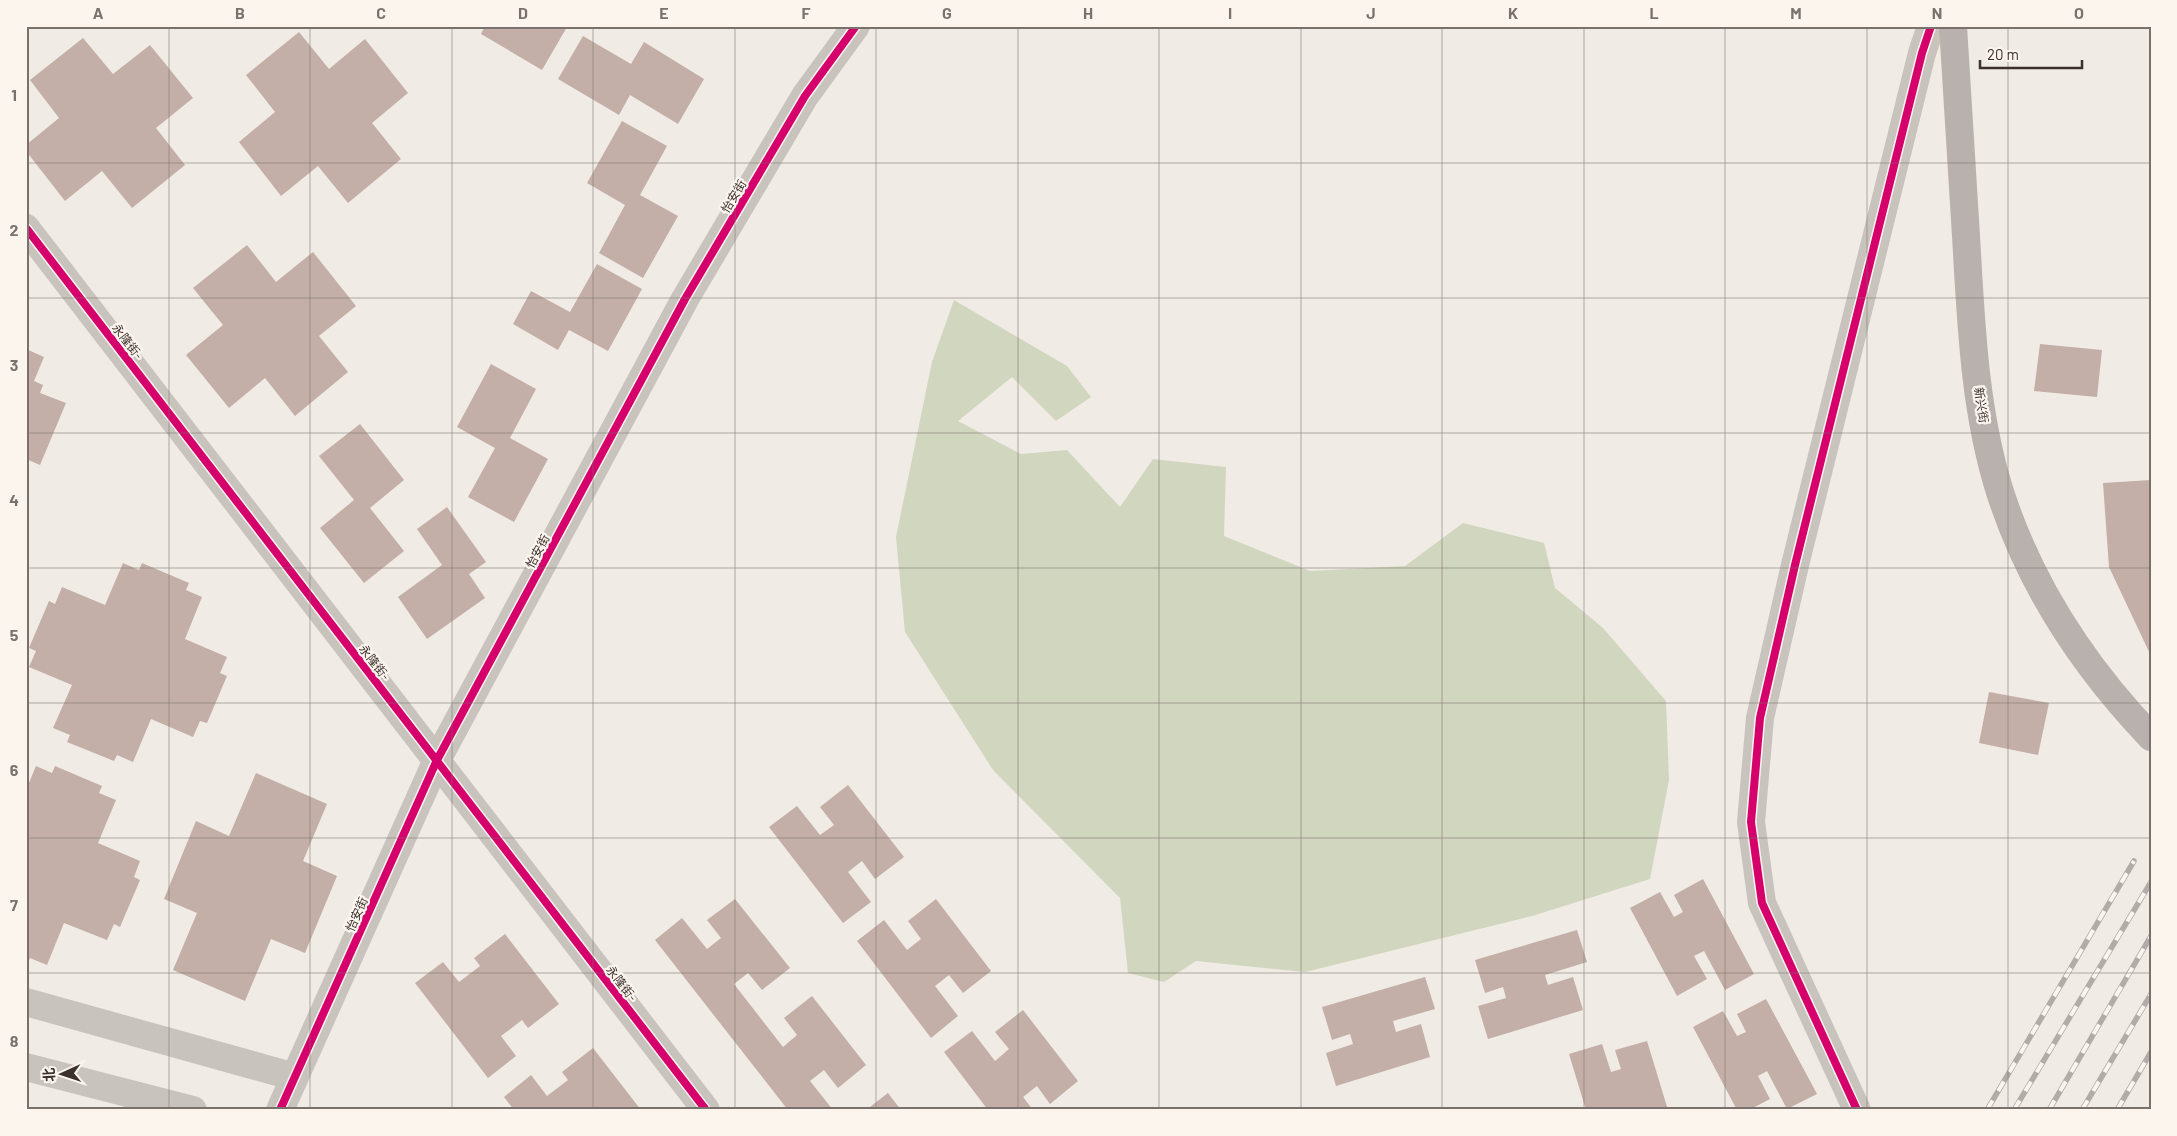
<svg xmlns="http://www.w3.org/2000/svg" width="2177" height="1136" font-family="Barlow,'Noto Sans SC',sans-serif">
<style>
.green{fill:#d1d6bf}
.building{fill:#c3afa7}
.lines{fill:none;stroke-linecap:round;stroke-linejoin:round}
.minor{stroke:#c9c3be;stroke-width:28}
.major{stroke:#b8b1ad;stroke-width:28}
.rail-casing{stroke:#b1aca8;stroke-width:5.5}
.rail{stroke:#fbf5ee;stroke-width:4;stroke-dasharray:11;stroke-linecap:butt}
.cycleway-casing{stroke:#fbf5ee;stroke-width:11}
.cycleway{stroke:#d6006c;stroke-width:8}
.grid{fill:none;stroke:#7a716c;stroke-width:1;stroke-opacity:0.55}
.labels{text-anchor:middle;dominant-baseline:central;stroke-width:4.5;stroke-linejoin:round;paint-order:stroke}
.street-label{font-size:12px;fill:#3b302b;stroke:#fbf5ee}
.neatline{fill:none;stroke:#7a716c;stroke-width:2}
.grid-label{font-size:16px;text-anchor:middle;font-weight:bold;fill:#7a716c}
</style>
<rect width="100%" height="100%" fill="#f0ebe5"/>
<!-- green -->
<path class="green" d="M954,300L1067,366L1091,397L1056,421L1012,377L958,421L1021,454L1067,450L1120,507L1153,459L1226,467L1224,536L1310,571L1405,566L1463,523L1544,543L1555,588L1603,628L1666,701L1669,780L1650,879L1532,916L1305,972L1196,961L1164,982L1128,973L1120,898L993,770L905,632L896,537L932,362Z"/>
<!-- building -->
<path class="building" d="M485,26H566L567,27L542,70L481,34Z
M299,32L329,69L365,39L408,93L372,123L401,159L348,203L318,166L281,196L239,142L275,112L246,75Z
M583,36L631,64L644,42L704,79L678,124L630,95L619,115L558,79Z
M83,38L113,74L150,45L193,98L156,128L185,165L132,208L102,171L65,201L26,151V145L59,118L30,80Z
M622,121L667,146L640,195L678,216L643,278L599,253L625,205L587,183Z
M247,245L276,282L313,252L356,306L319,336L348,372L295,416L265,378L229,408L186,355L223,325L193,288Z
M597,264L642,289L608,351L569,330L558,350L513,324L531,291L570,312Z
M2040,344L2102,350L2097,397L2034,391Z
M26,349L44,357L34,381L43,385L40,393L66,403L40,465L26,459Z
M491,364L536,389L510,438L548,459L514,522L468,497L495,448L457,427Z
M360,424L404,480L370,508L404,551L364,583L320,528L354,500L319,456Z
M2151,480V656L2109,567L2103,483Z
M447,507L486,562L469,574L485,598L427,639L398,597L442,565L417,529Z
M123,563L139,570L142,563L189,583L186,590L202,597L185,639L227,657L220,673L227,676L207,723L200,721L193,737L151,719L133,762L117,755L114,761L67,742L70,735L53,728L72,685L29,667L36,651L29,648L49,601L55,604L62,587L105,605Z
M1989,692L2049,703L2038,755L1979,743Z
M36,766L52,773L55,766L102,786L99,793L116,800L98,843L140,861L134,877L140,880L120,927L114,924L107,940L64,923L47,965L30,958L26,968V790Z
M256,773L327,804L303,861L337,876L305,953L271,939L245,1001L173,970L197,913L164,899L196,821L229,836Z
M848,785L904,857L875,879L862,861L848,872L871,902L843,923L769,827L797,806L820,835L834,825L820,807Z
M1703,879L1754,974L1725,990L1704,951L1694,956L1707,979L1677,996L1630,908L1660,892L1674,917L1683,912L1674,895Z
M735,899L790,968L762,990L748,973L734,984L783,1047L797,1035L784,1018L812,996L866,1065L838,1088L824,1070L810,1081L833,1110H788L655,940L682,918L707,949L721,938L707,920Z
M936,899L991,971L963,993L949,975L935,986L958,1016L931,1038L857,941L884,920L907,950L921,939L908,921Z
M1577,930L1587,962L1545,975L1548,985L1573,977L1583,1010L1488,1039L1478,1006L1506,998L1503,987L1485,993L1475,960Z
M505,934L559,1004L528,1028L522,1020L501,1036L516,1056L488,1078L415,983L443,962L459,982L480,966L474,958Z
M1425,977L1435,1009L1393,1021L1396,1032L1421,1024L1430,1057L1336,1086L1326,1053L1353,1044L1350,1034L1332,1040L1322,1007Z
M1766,999L1817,1094L1787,1109L1767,1071L1758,1076L1770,1099L1749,1110H1737L1693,1027L1723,1011L1737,1036L1746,1032L1737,1014Z
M1023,1010L1078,1081L1050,1104L1037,1086L1023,1097L1033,1110H988L944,1052L972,1031L995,1061L1009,1049L995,1032Z
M1647,1041L1668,1110H1586L1569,1054L1602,1044L1611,1072L1621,1069L1615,1050Z
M593,1048L641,1110H514L504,1097L531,1075L547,1096L568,1080L562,1072Z
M888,1093L901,1110H866Z"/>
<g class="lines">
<!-- minor -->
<path class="minor" d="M26,228L706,1110
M26,1002L295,1077
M26,1067L193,1110
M280,1110L437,760L685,299L805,96L856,26
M1857,1110L1762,903L1751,822L1760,718L1795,565L1922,53L1931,26"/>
<!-- major -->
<path class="major" d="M1953,26C1957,96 1962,166 1966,236C1971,321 1974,410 2000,492C2030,585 2084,667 2151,737"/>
<defs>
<path id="rail" d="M1987,1110L2134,861
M2014,1110L2151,882
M2049,1110L2151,936
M2082,1110L2151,994
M2117,1110L2151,1052"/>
</defs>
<!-- rail casing -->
<use href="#rail" class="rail-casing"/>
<!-- rail -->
<use href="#rail" class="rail"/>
<defs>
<path id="cycleway" d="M26,228L706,1110
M280,1110L437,760L685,299L805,96L856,26
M1857,1110L1762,903L1751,822L1760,718L1795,565L1922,53L1931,26"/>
</defs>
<!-- cycleway casing -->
<use href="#cycleway" class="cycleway-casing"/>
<!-- cycleway -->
<use href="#cycleway" class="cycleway"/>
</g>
<!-- grid -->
<path class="grid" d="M169,26V1110M310,26V1110M452,26V1110M593,26V1110M735,26V1110M876,26V1110M1018,26V1110M1159,26V1110M1301,26V1110M1442,26V1110M1584,26V1110M1725,26V1110M1867,26V1110M2008,26V1110M26,163H2151M26,298H2151M26,433H2151M26,568H2151M26,703H2151M26,838H2151M26,973H2151"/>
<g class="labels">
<!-- street labels -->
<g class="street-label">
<text transform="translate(733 196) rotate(-59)">怡安街</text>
<text transform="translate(128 341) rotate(52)">永隆街-</text>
<text transform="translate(1982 405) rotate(81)">新兴街</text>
<text transform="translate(537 551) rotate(-62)">怡安街</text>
<text transform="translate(375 662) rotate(52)">永隆街-</text>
<text transform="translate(356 914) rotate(-66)">怡安街</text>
<text transform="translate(622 983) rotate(52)">永隆街-</text>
</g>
</g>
<!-- border -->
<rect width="2177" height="1136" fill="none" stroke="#fbf5ee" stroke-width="55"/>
<!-- north arrow -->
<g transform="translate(62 1074) rotate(267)" stroke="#fbf5ee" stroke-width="4" paint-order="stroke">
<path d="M0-4L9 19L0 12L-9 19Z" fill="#3b302b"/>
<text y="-8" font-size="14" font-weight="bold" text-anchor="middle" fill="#3b302b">北</text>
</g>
<!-- scale -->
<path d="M1980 60v8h102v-8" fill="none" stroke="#3b302b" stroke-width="2.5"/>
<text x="1987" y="60" font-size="15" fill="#3b302b" stroke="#fbf5ee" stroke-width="4" paint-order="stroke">20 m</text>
<rect x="28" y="28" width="2122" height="1080" class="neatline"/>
<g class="grid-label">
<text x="98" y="19">A</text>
<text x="240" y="19">B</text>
<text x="381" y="19">C</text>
<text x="523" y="19">D</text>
<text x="664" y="19">E</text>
<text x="806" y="19">F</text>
<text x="947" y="19">G</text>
<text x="1088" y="19">H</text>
<text x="1230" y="19">I</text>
<text x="1371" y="19">J</text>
<text x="1513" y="19">K</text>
<text x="1654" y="19">L</text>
<text x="1796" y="19">M</text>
<text x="1937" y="19">N</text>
<text x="2079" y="19">O</text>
<text x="14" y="101">1</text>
<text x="14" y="236">2</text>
<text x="14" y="371">3</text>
<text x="14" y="506">4</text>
<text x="14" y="641">5</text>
<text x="14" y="776">6</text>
<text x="14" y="911">7</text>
<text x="14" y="1047">8</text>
</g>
</svg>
